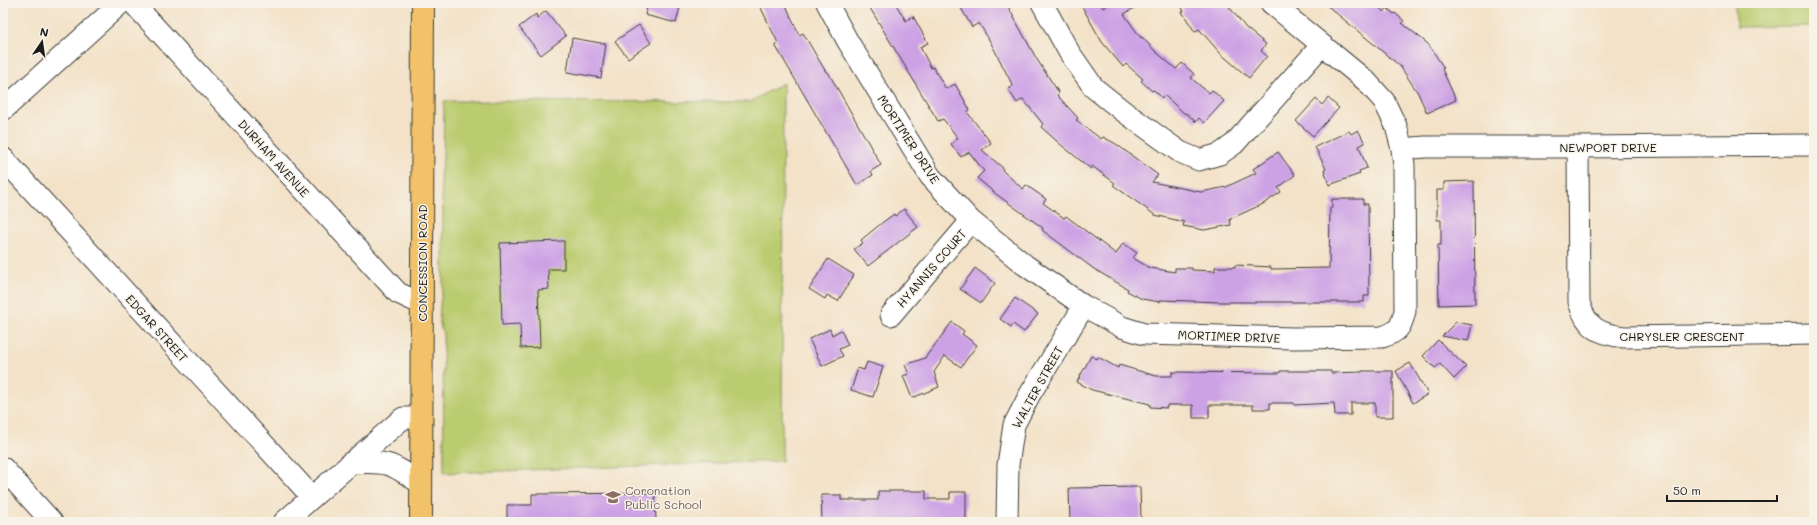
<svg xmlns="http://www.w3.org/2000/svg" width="1817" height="525" font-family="Mali,sans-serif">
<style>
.green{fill:#bbcc6f;stroke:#6c7446}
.building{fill:#cda2e5}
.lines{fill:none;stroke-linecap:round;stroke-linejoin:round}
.minor-casing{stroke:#3c3a36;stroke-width:23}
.major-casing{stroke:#3c3a36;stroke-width:24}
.minor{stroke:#fff;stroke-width:21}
.major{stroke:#f2c26a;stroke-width:22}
.labels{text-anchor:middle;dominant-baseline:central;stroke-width:3;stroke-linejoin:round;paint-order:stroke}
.street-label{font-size:12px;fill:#1c1c1c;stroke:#f7f3e8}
.education-label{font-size:12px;fill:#785e54;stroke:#f7f3e8;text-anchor:start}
</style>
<rect width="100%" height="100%" fill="#f7f3e8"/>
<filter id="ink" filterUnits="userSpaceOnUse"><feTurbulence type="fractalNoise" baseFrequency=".025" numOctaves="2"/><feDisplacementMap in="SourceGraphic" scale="8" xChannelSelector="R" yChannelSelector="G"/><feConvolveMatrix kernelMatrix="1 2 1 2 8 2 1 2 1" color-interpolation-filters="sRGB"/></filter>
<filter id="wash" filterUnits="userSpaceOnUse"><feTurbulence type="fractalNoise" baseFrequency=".012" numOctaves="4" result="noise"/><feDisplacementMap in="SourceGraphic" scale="16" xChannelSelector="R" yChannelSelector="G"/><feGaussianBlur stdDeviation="0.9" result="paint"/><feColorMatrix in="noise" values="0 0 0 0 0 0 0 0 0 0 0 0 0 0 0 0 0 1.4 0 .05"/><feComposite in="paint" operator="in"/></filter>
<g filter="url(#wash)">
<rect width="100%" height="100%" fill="#f3e2c8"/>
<!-- green -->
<path class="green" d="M1735,3H1814V26L1736,27Z
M783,83L782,461L444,473L443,334C437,322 440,301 443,288V210L440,175L443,160L444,101L750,102Z"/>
<g id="blocks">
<!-- building -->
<path class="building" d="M648,3H681L676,23L645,15Z
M766,3H785L799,35L803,33L826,72H828L881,165L871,171L873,175L857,185L775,45L778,43L760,6Z
M867,3H895L906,21L913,16L928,43L920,47L931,68L933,67L946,89L955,84L970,110L967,112L991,143L982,150L1003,168L1002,170L1023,189L1026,185L1046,199L1043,203L1064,218L1066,216L1116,254L1123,243L1137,253L1133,258L1150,268L1175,272V268H1192V270L1215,271V267H1235V265L1271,267V269L1329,268L1330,208H1332V199H1363V204H1368L1369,296H1364V302H1222L1160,300V302L1142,299L1127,291L1128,289L1094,269L1042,230L1043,228L996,194L977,178L984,171L969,152L961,157L951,144L958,138L943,119L938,121Z
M958,3H1006L1036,58L1059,93L1057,95L1078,118L1076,120L1101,139L1103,137L1116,144L1158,175L1152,182L1201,192L1226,187L1256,173L1253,169L1278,152L1295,175L1278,188L1281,192L1263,204L1230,219L1231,225L1204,230L1183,226L1184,222L1155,215L1113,185L1115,183L1092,166L1091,169L1060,144L1041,127L1043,124L1023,99L1017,103L1008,89L1013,86L991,43L979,23L972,27Z
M1080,3H1100L1103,8L1112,3H1143L1124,14L1141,38L1142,37L1155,51L1176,69L1182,63L1194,74L1191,78L1209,93L1212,90L1224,101L1204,123L1199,118L1196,122L1186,113L1185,114L1164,95L1162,98L1154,90L1152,91L1141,81L1143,79L1126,64L1123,67L1102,42Z
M1179,3H1226L1246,28L1266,44L1261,51L1267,56L1249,78L1221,54L1199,29L1195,32L1182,12L1184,11Z
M1324,3H1374L1384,12L1387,8L1394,14L1395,13L1404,21L1402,23L1428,44L1444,68L1442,69L1456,100L1427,113L1418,93L1400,66Z
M546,11L566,36L541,55L519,27L536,14L537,18Z
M639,25L651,43L628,58L615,41Z
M572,38L606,44L601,78L567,72Z
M1328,98L1339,108L1313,136L1296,121L1316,99L1322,105Z
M1358,130L1365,143L1359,146L1367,168L1359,171L1360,174L1329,185L1324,170L1326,169L1315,147L1349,131L1351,134Z
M1474,181L1475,304L1439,305L1438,245H1441V220H1437V190H1444V182Z
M904,209L918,227L868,266L854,249L863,243L861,240L883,222L894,214L895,216Z
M564,241V269H548L549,289L538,290L540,347L521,348L520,324L502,325L500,243Z
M828,259L854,275L838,301L827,295L825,299L809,289Z
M975,268L995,283L981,303L960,289Z
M1015,298L1038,314L1024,332L1013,324L1011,327L1000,319Z
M952,322L964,331L962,334L977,345L961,367L945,356L934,372L939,387L912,398L903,376L909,374L905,365L925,358Z
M1456,322L1472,325L1468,341L1442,336Z
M830,329L832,335L841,330L848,345L839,349L843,356L822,366L809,339Z
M1438,340L1466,367L1454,379L1440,364L1435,368L1423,356Z
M1091,356L1097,359L1098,357L1118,368L1119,365L1156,376H1172V372L1280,373V371H1331V373L1362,372V371H1393V417H1375V403H1351V415H1335L1334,403L1294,405V403H1270V409H1253V405H1209V418H1193V405H1167V408L1150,407V404L1092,390L1077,382Z
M867,362L883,367L873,397L851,390L858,368L864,370Z
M1410,363L1428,394L1413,403L1396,371Z
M1140,487L1141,520L1070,522L1069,488Z
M878,491H926V499H950V492H966V522H822L821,495H841V500H878Z
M655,493L656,522H507V505H532V494Z"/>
</g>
</g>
<g filter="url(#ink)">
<use href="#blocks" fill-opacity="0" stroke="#3c3a36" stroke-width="1"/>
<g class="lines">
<defs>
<path id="minor" d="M133,3L398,293L422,304
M827,3L847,40L930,176L971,221L1025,265L1084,306L1122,327L1144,334L1294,338L1382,337C1398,332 1401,328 1405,311L1404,165L1402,149L1396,126L1384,101L1366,81L1271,3
M1042,3L1069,52L1094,88L1123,111L1180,152L1199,160L1220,154L1234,144L1321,46
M3,110L121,3
M1578,147L1579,302C1586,327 1598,334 1624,337L1814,334
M1402,149L1425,147H1578L1814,145
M3,158L312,497
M891,315L971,221
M350,463C388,461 390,462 421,484
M3,468L52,522
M284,522L403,418H421
M1007,522L1008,465L1014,425L1030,394L1084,306"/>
<path id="major" d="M421,522L423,3"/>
</defs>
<!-- minor casing -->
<use href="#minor" class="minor-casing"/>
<!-- major casing -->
<use href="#major" class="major-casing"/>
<!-- minor -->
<use href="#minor" class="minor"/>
<!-- major -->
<use href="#major" class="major"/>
</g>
</g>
<!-- icons -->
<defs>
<symbol id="school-bare" viewBox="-9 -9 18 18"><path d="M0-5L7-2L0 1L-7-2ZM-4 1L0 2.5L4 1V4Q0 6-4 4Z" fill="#8d6e63" stroke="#f7f3e8" stroke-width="2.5" paint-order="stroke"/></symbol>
</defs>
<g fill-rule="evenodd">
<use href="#school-bare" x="602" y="486" width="22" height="22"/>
</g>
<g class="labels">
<!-- street labels -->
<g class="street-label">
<text transform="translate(909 139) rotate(57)">MORTIMER DRIVE</text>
<text x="1608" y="147">NEWPORT DRIVE</text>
<text transform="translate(274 158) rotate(48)">DURHAM AVENUE</text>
<text transform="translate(422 263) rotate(-90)">CONCESSION ROAD</text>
<text transform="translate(931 268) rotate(-49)">HYANNIS COURT</text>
<text transform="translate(157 328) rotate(48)">EDGAR STREET</text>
<text transform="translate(1229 336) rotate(2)">MORTIMER DRIVE</text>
<text x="1682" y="336">CHRYSLER CRESCENT</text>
<text transform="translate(1037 387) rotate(-61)">WALTER STREET</text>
</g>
<!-- education labels -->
<g class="education-label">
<text x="625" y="490">Coronation<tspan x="625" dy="14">Public School</tspan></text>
</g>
</g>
<!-- margin -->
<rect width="1817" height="525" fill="none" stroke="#f7f3e8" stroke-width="16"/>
<!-- north arrow -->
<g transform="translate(42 42) rotate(13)" stroke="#f7f3e8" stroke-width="3" paint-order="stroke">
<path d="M0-3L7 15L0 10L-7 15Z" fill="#1c1c1c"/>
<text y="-6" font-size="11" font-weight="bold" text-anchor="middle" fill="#1c1c1c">N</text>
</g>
<!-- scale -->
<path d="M1667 495v6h110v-6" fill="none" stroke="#1c1c1c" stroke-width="2"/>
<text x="1673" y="495" font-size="12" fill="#1c1c1c" stroke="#f7f3e8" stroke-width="3" paint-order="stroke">50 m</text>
</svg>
